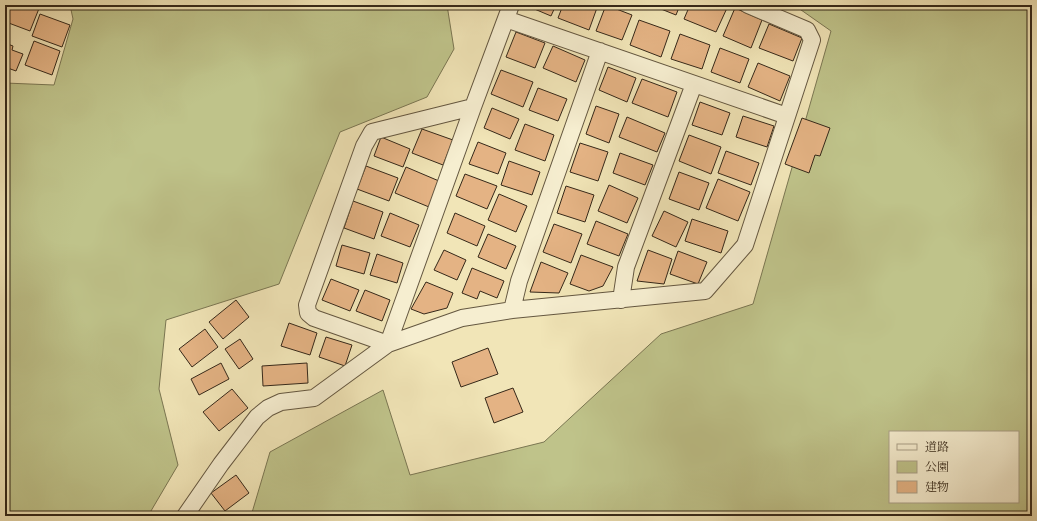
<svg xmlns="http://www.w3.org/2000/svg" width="1037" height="521" font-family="'IM FELL Double Pica','Noto Serif JP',serif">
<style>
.green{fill:#bfc38a;stroke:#7a7652;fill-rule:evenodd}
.building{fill:#e4b384;stroke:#352819}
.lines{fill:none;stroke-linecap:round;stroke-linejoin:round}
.street-casing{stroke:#645740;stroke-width:18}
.street{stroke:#f6eed0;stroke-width:16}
</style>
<rect width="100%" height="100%" fill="#f1e5b7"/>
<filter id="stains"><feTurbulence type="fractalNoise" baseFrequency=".005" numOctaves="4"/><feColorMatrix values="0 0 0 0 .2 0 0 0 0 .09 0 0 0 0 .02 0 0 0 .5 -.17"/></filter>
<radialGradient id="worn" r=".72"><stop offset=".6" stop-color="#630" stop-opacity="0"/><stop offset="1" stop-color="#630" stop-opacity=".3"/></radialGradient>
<!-- green -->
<path class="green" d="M70,5H447L454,49L427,97L340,132L279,284L166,320L159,389L178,465L148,516H5V83L54,85L73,19Z
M794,5H1032V516H251L270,452L383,390L410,475L544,442L661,334L753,304L831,31ZM890,432H1018V502H890Z"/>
<!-- building -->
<path class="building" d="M5,5L40,6L30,31L6,22L7,18L5,17Z
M525,5H556L551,16Z
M563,5H598L589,30L558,18Z
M606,5L632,15L622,40L596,31Z
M651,5H680L676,15Z
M690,5H720L727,8L716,32L684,19Z
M735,8L762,20L751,48L723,36Z
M40,14L70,25L62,47L32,36Z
M639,20L670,31L661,57L630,45Z
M769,24L802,38L793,61L759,48Z
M516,32L545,43L535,68L506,57Z
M680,34L710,45L702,69L671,59Z
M34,41L60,51L52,75L25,65Z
M5,43L13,46L12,50L23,54L16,71L5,67Z
M553,46L585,60L576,82L543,68Z
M720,48L749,59L740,83L711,72Z
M758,63L790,76L780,101L748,87Z
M608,67L636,78L627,102L599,90Z
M501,70L533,82L523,107L491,94Z
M642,79L677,92L668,117L632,103Z
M538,88L567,99L558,121L529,110Z
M700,102L730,113L722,135L692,125Z
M596,106L619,114L609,143L586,134Z
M492,108L519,119L510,139L484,128Z
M743,116L774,126L767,147L736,137Z
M627,117L665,133L657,152L619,137Z
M802,118L830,128L820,156L815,155L809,173L785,164Z
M525,124L554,135L545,161L515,150Z
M422,129L453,140L443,165L412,153Z
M689,135L721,147L711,174L679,161Z
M381,137L410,149L403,167L374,156Z
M478,142L506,153L498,174L469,164Z
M580,143L608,152L598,181L570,172Z
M726,151L759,163L751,185L718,173Z
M620,153L653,165L645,185L613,173Z
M509,161L540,172L532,195L501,185Z
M366,166L398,178L389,201L357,189Z
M406,167L439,181L429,207L395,193Z
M679,172L709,183L699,210L669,199Z
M465,174L497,186L487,209L456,196Z
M718,179L750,192L738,221L706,208Z
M609,185L638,198L627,223L598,211Z
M566,186L594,195L585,222L557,213Z
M499,194L527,206L516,232L488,220Z
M353,201L383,212L374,239L344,228Z
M664,211L688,222L676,247L652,236Z
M390,213L419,225L410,247L381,236Z
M455,213L485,226L477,246L447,233Z
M692,219L728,231L721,253L685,241Z
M596,221L628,234L619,256L587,244Z
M554,224L582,234L571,263L543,252Z
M488,234L516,246L506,269L478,257Z
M342,245L370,253L364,274L336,266Z
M444,250L466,260L457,280L434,270Z
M648,250L672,259L664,284L637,281Z
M678,251L707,262L698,284L670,274Z
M377,254L403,263L397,283L370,275Z
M581,255L613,267L603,286L589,291L570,284Z
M541,262L568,273L559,293L530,292Z
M472,268L504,281L497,298L480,291L477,299L462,293Z
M331,279L359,290L350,311L322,300Z
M426,282L453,293L447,308L424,314L411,309Z
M365,290L390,300L382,321L356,311Z
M236,300L249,317L223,339L209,322Z
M289,323L317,333L310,355L281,346Z
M205,329L218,347L192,367L179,349Z
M326,337L352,345L345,366L319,357Z
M240,339L253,359L239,369L225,349Z
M488,348L498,374L461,387L452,362Z
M221,363L229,379L199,395L191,379Z
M307,363L308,383L263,386L262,366Z
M513,388L523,412L494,423L485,398Z
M232,389L248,408L219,431L203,412Z
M236,475L249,493L225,511L211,493Z"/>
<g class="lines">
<defs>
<path id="street" d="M506,19L787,116
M621,300L626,267L694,84
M512,310L519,281L600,51
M388,344L314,318L308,313L307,305L364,146L372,132L473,107
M388,344L473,107L511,5
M185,516L221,464L257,417L268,408L281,402L314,398L388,344L462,318L512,310L705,291L745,245L812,40L807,30L748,5"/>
</defs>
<!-- street casing -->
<use href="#street" class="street-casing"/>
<!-- street -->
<use href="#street" class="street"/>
</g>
<!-- margin -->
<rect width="1037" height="521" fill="none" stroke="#f1e5b7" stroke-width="20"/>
<rect x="6" y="6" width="1025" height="509" fill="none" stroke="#352819" stroke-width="2"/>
<rect x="10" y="10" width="1017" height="501" fill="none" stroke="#352819"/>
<!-- legend -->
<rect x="889" y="431" width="130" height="72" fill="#f6eed0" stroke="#a99f87"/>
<rect x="897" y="444" width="20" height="6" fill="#f6eed0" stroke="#a99f87"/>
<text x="925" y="451" font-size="12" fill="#352819">道路</text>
<rect x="897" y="461" width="20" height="12" fill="#bfc38a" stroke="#a99f87"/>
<text x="925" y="471" font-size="12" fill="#352819">公園</text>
<rect x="897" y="481" width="20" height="12" fill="#e4b384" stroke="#a99f87"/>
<text x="925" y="491" font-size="12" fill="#352819">建物</text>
<rect width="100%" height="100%" filter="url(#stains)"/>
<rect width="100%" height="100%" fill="url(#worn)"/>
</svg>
